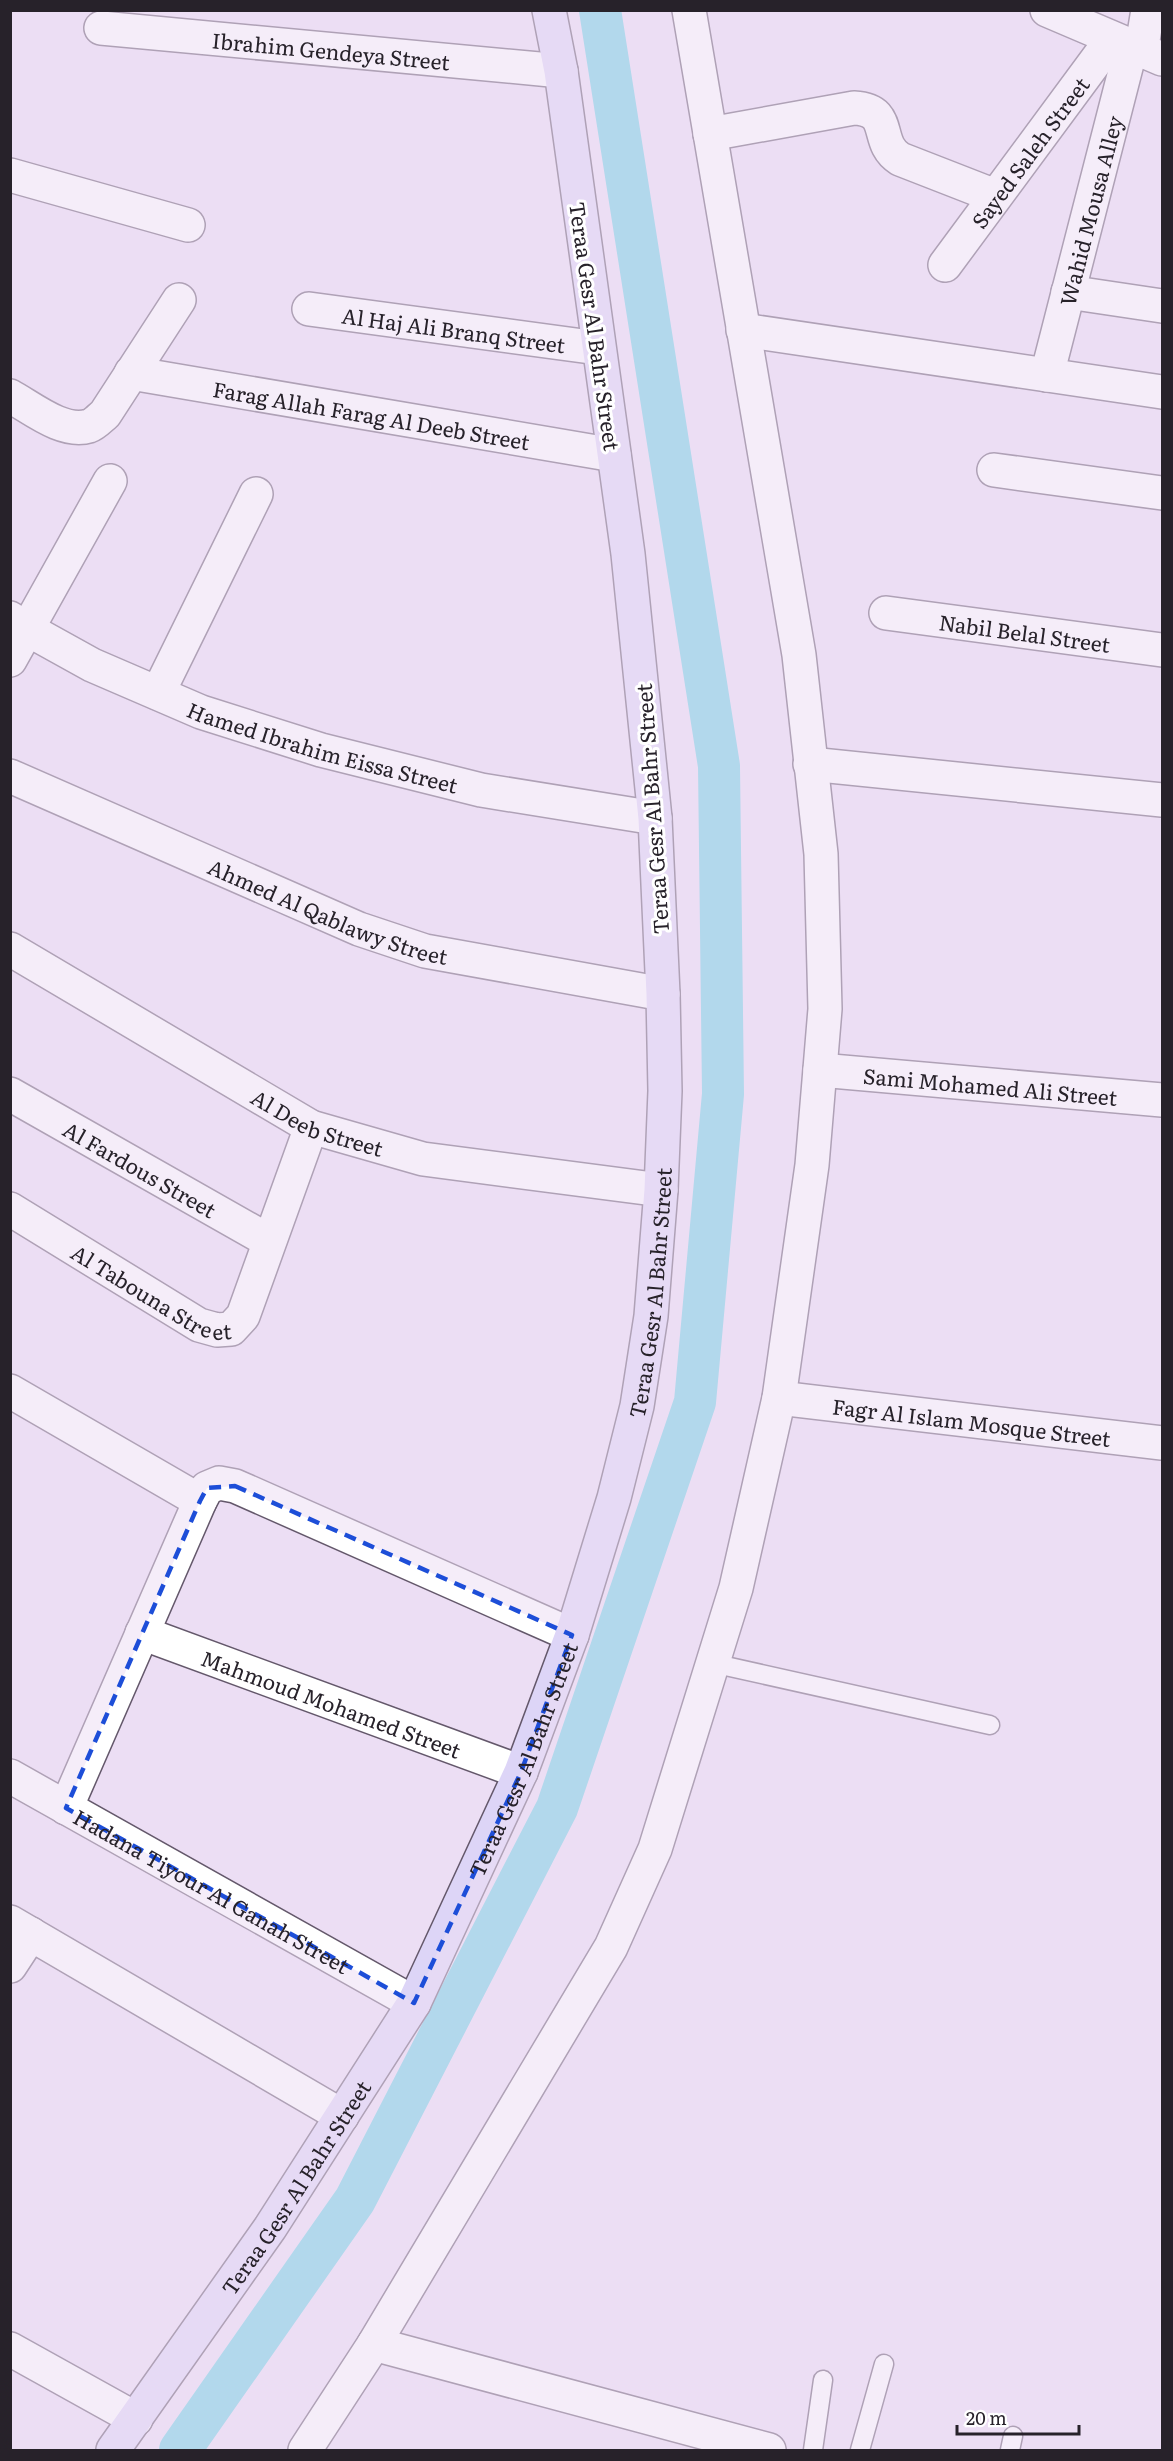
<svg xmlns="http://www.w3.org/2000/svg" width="1173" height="2461" font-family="Literata,serif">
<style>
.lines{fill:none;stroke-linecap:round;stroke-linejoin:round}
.canal{stroke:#6bd0e2;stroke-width:42}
.lane-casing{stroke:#64586b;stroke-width:21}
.street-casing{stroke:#64586b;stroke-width:36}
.secondary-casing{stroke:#64586b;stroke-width:36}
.lane{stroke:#fff;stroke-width:18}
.street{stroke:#fff;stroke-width:33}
.secondary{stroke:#ddd5f7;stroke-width:33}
.marked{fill:none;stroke:#1d4ed8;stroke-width:4.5;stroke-dasharray:12 8;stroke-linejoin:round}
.labels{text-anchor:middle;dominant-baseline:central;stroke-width:6;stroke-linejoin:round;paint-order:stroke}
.street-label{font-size:21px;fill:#27222a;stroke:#fff}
</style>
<rect width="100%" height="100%" fill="#ecdef4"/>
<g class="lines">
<!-- canal -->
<path class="canal" d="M180,2450L355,2200L557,1808L695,1402L723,1094L719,766L600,10"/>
<defs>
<path id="lane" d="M712,1663L990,1725
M813,2450L823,2380
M860,2450L884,2364
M1010,2450L1013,2436"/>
<g id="street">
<path d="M1047,10L1162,59"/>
<path id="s1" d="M101,28L561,71"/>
<path d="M1141,52L1148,10"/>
<path d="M710,134L854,108C895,110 873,142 900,159L995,196"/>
<path d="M10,175L188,225"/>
<path id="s2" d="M945,265L1112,39"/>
<path d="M1068,292L1162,306"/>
<path id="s3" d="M309,309L598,348"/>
<path d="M743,330L1162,392"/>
<path id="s4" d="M131,373L614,455"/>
<path id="s5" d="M1047,375L1131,48"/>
<path d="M10,396C32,408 63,434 89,426C95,424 100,418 105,414L179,300"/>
<path d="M994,470L1162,493"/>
<path id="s6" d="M886,613L1162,650"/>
<path id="s7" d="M10,618L27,629L92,665L201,712L321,750L481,790L655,818"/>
<path d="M10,660L110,481"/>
<path d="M158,693L256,494"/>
<path d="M810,764L1162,800"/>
<path id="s8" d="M10,776L359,929L425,951L663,994"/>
<path id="s9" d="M10,949L311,1127L423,1159L661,1190"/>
<path id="s10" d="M820,1070L1162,1100"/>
<path id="s11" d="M10,1094L269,1241"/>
<path id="s12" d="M10,1209L199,1325L217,1330L231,1329L243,1316L311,1127"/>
<path d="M10,1391L200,1501"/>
<path id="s13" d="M779,1398L1162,1443"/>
<path id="s14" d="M142,1633L521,1772"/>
<path id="s15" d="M10,1776L414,2003"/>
<path d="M66,1808L200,1501L207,1488L219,1483L235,1486L572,1635"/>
<path d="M10,1922L342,2116"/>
<path d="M10,1966L31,1934"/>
<path d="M374,2344L769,2450"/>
<path d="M10,2349L136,2419"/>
<path d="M305,2450L374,2344L611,1947L655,1849L736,1588L779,1398L812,1165L825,1009L821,854L799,655L689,10"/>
</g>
<g id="secondary">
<path id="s16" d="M113,2450L270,2228L414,2003L521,1772L572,1635L614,1498L637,1406L651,1316L661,1190L665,1091L663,994L655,818L628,554L561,71L549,10"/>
</g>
</defs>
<!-- lane casing -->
<use href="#lane" class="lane-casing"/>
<!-- street casing -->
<use href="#street" class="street-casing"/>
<!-- secondary casing -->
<use href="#secondary" class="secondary-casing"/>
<!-- lane -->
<use href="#lane" class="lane"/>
<!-- street -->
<use href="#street" class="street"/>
<!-- secondary -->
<use href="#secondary" class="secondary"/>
</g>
<!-- marked area -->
<path d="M0 0H1173V2461H0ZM235,1486L572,1635L521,1772L414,2003L66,1808L200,1501L207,1488Z" fill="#ecdef4" fill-opacity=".55" fill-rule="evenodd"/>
<path class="marked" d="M235,1486L572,1635L521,1772L414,2003L66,1808L200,1501L207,1488Z"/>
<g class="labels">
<!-- street labels -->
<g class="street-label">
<text stroke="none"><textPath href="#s1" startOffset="231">Ibrahim Gendeya Street</textPath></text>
<text stroke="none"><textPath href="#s2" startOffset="141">Sayed Saleh Street</textPath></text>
<text stroke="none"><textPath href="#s5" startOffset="170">Wahid Mousa Alley</textPath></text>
<text transform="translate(596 326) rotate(82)">Teraa Gesr Al Bahr Street</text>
<text stroke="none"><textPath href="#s3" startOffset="146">Al Haj Ali Branq Street</textPath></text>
<text stroke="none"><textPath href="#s4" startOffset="244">Farag Allah Farag Al Deeb Street</textPath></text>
<text stroke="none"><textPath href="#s6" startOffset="140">Nabil Belal Street</textPath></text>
<text stroke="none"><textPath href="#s7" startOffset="340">Hamed Ibrahim Eissa Street</textPath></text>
<text transform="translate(651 809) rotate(-94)">Teraa Gesr Al Bahr Street</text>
<text stroke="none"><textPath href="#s8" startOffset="346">Ahmed Al Qablawy Street</textPath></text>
<text stroke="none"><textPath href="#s10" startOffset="171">Sami Mohamed Ali Street</textPath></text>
<text stroke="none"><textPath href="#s9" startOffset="354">Al Deeb Street</textPath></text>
<text stroke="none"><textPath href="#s11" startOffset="150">Al Fardous Street</textPath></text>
<text stroke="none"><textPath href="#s12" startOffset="165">Al Tabouna Street</textPath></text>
<text stroke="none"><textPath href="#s16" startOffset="1292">Teraa Gesr Al Bahr Street</textPath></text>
<text stroke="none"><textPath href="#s13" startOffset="194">Fagr Al Islam Mosque Street</textPath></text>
<text stroke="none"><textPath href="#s14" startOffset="202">Mahmoud Mohamed Street</textPath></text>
<text stroke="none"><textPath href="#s16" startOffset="806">Teraa Gesr Al Bahr Street</textPath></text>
<text stroke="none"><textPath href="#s15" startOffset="232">Hadana Tiyour Al Ganah Street</textPath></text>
<text stroke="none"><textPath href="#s16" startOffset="320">Teraa Gesr Al Bahr Street</textPath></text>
</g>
</g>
<!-- border -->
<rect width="1173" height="2461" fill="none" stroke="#27222a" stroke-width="24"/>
<!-- scale -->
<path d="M957 2425v9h122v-9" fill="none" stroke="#27222a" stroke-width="3"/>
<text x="966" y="2425" font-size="18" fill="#27222a" stroke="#ffffff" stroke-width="4.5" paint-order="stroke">20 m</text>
</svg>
